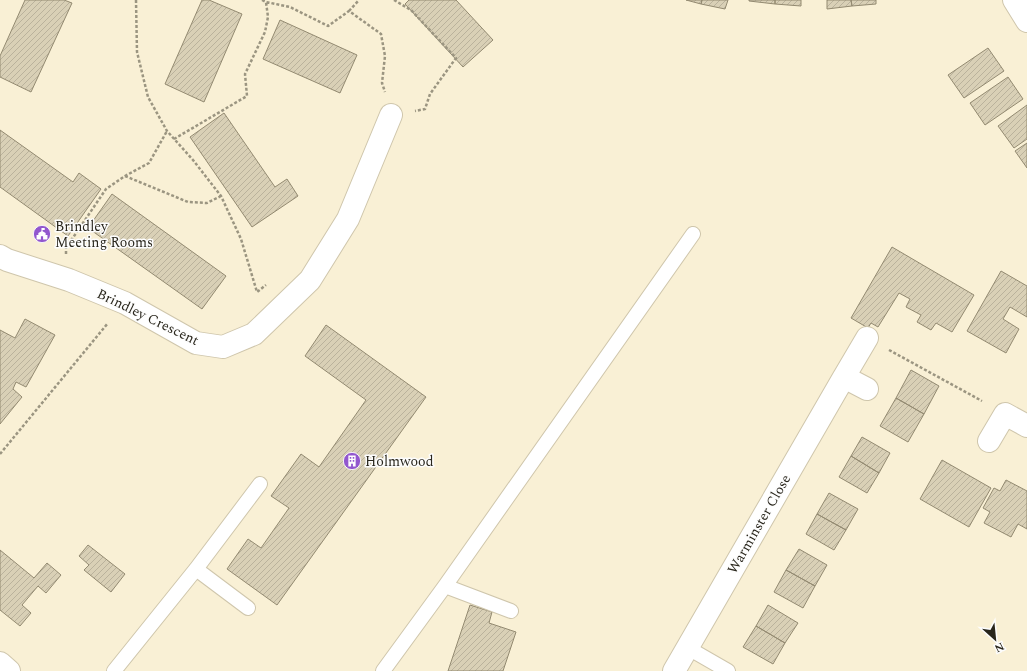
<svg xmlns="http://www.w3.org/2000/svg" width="1027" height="671" font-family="Spectral,serif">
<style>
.building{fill:url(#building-hatch);stroke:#938a71}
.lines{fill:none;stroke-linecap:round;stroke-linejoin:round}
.lane-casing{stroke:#cfc6ac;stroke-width:16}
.street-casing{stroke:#cfc6ac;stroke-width:24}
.path{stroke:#9b9581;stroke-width:2.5;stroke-dasharray:3 2;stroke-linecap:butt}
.lane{stroke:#fff;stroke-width:14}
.street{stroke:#fff;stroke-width:22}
.labels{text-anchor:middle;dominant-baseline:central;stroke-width:3;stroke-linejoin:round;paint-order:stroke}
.poi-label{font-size:14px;fill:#29261c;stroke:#fdfdfd;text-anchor:start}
.street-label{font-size:14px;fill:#29261c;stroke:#fdfdfd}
</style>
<defs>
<pattern id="building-hatch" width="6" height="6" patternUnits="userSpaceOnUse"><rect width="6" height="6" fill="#d9d0b6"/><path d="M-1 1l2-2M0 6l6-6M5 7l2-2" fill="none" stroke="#bab29c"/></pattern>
</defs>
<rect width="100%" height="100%" fill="#f9f0d5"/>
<!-- building -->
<path class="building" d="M25,0H64L72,3L31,92L0,77V56Z
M202,0H209L242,14L204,102L165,84Z
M409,0H456L493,40L463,67L405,4Z
M686,0H702L701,4Z
M702,0H728L725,9L701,4Z
M749,0H775V4L749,1Z
M775,0H801V6L775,4Z
M827,0H851L852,6L827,9Z
M851,0H876V4L852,6Z
M280,20L357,55L340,93L263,59Z
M988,48L1004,71L964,98L948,75Z
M1008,77L1023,99L985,125L970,103Z
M1027,105V139L1014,148L998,126Z
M224,113L275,187L287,179L298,196L252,227L190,137Z
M0,130L73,182L79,173L101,189L68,236L0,187Z
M1027,143V168L1015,151Z
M112,194L226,276L202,309L88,228Z
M892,247L974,295L952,332L936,323L931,330L917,322L921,315L906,307L910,299L899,293L878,327L871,323L868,328L851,318Z
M1001,271L1027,286V317L1010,307L1003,319L1019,329L1006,353L967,331Z
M25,319L55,335L26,387L16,382L13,389L22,397L0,424V330L15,338Z
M326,325L426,397L277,605L227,569L248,539L261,548L289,508L271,496L301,454L319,467L366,400L305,356Z
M911,370L939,386L924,414L896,398Z
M896,398L924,414L908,442L880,426Z
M862,437L890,453L879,473L851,456Z
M851,456L879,473L867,493L839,477Z
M942,460L991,488L969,527L920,499Z
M1006,480L1027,491V529L1018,524L1011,537L984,523L990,512L983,508L994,488L1000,491Z
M829,493L858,509L846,530L817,514Z
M817,514L846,530L834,550L806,534Z
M88,545L125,574L111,592L84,570L89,565L79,556Z
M799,549L827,565L815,586L786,570Z
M0,550L34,578L47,563L61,575L46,593L38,586L22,605L31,613L20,626L0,610Z
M786,570L815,586L803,608L774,592Z
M470,605L492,612L489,623L516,632L503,671H448Z
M768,605L798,623L785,643L756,626Z
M756,626L785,643L773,664L743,647Z"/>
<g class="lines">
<defs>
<path id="lane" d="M196,569L248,608
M445,586L511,611
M688,648L728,671
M114,671L196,569L260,484
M383,671L445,586L693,234"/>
<path id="street" d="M1014,0L1027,21
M0,256L7,260L69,280L125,303L196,343L223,347L254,334L310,280L348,219L391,115
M844,377L867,338
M989,441L1005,414L1027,426
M0,663L9,671
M674,671L844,377L867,389"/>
</defs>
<!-- lane casing -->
<use href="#lane" class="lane-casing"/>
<!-- street casing -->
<use href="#street" class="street-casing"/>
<!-- path -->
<path class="path" d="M136,0L137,52L148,97L167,131L193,160L221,196L241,239L257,292L266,285
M262,0L266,2L290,7L328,26L349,11L381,34L385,56L382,83L385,92
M394,0L411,10L456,58L430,94L425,109L415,111
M349,11L359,0
M174,139L247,96L245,74L265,32L268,17L266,2
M125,176L188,202L207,203L221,196
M66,254V248L106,189L125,176L149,163L167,131
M889,350L982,401
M0,454L108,323"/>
<!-- lane -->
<use href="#lane" class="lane"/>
<!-- street -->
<use href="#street" class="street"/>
</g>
<!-- icons -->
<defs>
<symbol id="civic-disc" viewBox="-11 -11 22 22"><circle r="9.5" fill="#9257ce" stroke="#fdfdfd"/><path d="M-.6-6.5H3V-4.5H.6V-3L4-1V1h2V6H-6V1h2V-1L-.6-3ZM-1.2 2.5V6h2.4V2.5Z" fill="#fff"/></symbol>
<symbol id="building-disc" viewBox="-11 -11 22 22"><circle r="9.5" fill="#9257ce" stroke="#fdfdfd"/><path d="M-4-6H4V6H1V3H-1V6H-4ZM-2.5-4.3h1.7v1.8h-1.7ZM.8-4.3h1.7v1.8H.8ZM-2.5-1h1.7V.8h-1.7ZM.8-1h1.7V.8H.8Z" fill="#fff"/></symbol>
</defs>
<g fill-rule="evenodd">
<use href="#civic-disc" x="32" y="224" width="20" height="20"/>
<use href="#building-disc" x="342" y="451" width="20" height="20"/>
</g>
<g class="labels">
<!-- poi labels -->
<g class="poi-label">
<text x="55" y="226">Brindley<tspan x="55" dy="16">Meeting Rooms</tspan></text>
<text x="365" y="461">Holmwood</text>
</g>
<!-- street labels -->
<g class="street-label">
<text transform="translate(148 317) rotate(26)">Brindley Crescent</text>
<text transform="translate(759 524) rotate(-60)">Warminster Close</text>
</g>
</g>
<!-- north arrow -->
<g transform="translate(995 639) rotate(153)" stroke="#fdfdfd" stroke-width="3" paint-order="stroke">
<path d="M0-3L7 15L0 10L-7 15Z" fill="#29261c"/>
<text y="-6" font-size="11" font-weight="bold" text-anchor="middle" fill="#29261c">N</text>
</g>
</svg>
